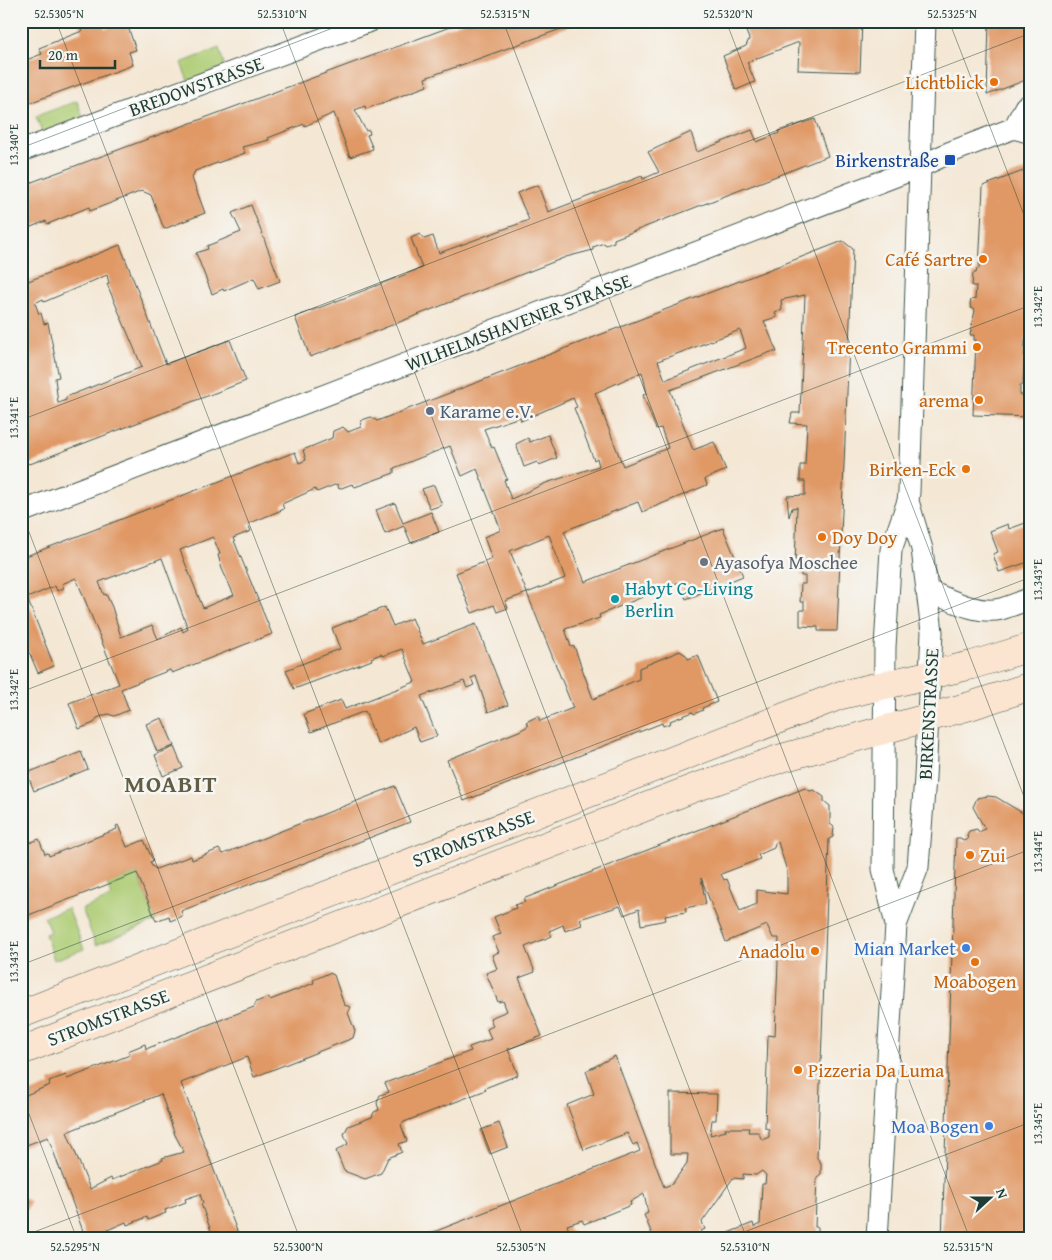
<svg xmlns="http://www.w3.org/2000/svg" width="1052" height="1260" font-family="'Gentium Book Plus',serif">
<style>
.green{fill:#adcc73;stroke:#668454}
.building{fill:#e09865;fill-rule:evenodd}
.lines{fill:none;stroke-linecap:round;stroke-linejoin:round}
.minor-casing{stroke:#3f564c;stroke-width:23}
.secondary-casing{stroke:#3f564c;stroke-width:29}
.minor{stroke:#fff;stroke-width:21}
.secondary{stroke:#fce5d0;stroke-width:28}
.ticks{fill:none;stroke:#1f3d34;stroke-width:1;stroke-opacity:0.45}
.food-dot{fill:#e8710a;stroke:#f6f6f2;stroke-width:2}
.transit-dot{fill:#1a4fb4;stroke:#f6f6f2;stroke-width:2}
.service-dot{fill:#5c6f8a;stroke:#f6f6f2;stroke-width:2}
.worship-dot{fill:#6b7280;stroke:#f6f6f2;stroke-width:2}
.culture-dot{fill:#0f9aa8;stroke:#f6f6f2;stroke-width:2}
.shop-dot{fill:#3f7fe0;stroke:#f6f6f2;stroke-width:2}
.labels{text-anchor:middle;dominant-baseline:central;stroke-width:5;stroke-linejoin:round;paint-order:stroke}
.food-label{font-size:19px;fill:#c56008;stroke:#f6f6f2;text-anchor:end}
.street-label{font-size:19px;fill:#1f3d34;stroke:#f6f6f2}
.transit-label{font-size:19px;fill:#164399;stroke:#f6f6f2;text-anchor:end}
.service-label{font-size:19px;fill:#4e5e75;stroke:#f6f6f2;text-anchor:start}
.worship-label{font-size:19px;fill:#5b616d;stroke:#f6f6f2;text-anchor:start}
.culture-label{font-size:19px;fill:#0d838f;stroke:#f6f6f2;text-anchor:start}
.shop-label{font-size:19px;fill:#366cbe;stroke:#f6f6f2;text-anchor:end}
.district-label{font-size:24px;font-weight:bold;letter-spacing:1px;fill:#635d45;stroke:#f6f6f2}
.neatline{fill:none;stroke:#1f3d34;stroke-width:2}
.ticks-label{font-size:12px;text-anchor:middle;fill:#1f3d34}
</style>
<rect width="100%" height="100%" fill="#f6f6f2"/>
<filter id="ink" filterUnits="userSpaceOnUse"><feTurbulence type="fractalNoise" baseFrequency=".02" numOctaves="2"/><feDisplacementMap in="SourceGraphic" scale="10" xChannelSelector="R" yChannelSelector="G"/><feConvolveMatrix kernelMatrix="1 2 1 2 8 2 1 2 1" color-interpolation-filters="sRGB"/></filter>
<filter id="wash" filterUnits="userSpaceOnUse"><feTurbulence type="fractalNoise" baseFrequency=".0096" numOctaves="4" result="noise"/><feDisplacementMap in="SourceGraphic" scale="20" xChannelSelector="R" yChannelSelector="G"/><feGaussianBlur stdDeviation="1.12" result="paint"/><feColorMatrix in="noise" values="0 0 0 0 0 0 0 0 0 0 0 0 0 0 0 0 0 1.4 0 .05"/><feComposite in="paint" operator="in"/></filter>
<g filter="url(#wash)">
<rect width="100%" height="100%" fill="#f4e7d4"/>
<!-- green -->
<path class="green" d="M219,48L225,67L188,81L181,63Z
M77,101L84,120L43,135L36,116Z
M137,873L156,921L96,945L82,909L112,897L107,884Z
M68,908L84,949L54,960L45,934L50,932L44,917Z"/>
<g id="blocks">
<!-- building -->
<path class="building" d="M78,21H102L105,29L126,21L136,50L129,52L133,65L21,106V62L42,54L39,48L82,31Z
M466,21H583L425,78L427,86L366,109L365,106L355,110L366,131L369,130L370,134L367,135L373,149L350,157L334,113L305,126L304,124L268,138L269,140L242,147L245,153L195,171L192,178L205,213L164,229L151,195L142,191L90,211L89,207L48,224L46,221L21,231V186Z
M742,21H783L787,25L812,26V21H862L860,72L798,70L799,42L747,62L755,82L736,90L723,56L746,46L749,39Z
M989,21H1031V78L987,95Z
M815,119L828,156L614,239V242L606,245L604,243L593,247V250L566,257L310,357L295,317L422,268L411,238L420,234L424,239L433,236L439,253L529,220L517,193L538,185L548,212L642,176L643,179L659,172L648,152L691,132L697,152L752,130L757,142L779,133L778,131Z
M1031,168V334L1027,333L1025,342L1023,385H1020V395H1031V417L973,415L976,340H974V335H970L975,310L971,308L970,304L971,300L975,299L976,286H972L973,273H976L977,268L979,269L983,186Z
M251,205L280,281L259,289L254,278L224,291L223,289L212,294L196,253L208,249L207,246L241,232L232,213Z
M843,241L853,249L837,631H818V627L800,626V610H804V602H800L801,584H805V576H801V566H795L797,507L792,508L789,517L787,496L805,495V481H800V465H805L807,424L790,423L792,413H800L805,295L781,300L782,310L775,313L777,317L764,321L777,352H771L670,390L693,450L714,442L726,470L705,479L707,485L642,512L638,502L564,531L585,582L723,528L743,576L686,599L679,582L599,615L600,618L565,629L571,647L574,646L593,699L639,679V668L680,651L686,655L688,659L698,655L716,699L717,702L702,708L703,710L694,714L693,712L670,721L671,723L663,726L662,723L464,801L447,760L519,731L528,726L526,722L538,716L540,721L573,708L527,593L565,578L549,535L510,551L527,593L505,601L508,608L497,612L494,605L472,613L456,573L492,559L484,537L501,530L477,469L462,476L450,446L394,468V473L355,487L352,484L339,489L337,484L317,492L315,489L282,504L284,509L248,524L251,531L233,538L272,634L172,673L170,670L121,689L129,710L114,716L108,714L97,718L94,723L79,729L69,703L119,684L76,578L62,584L64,588L57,591L55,586L27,598L54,666L38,673L30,654L21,643V558L295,452L299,463L306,460L303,450L332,438L333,431L343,427L348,432L361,427L362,420L371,417L377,421ZM740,330L746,348L665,380L658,361ZM642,372L647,393L643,395L656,429L661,428L668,448L623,466L595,393ZM573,398L577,407L574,408L594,460L597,458L599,466L546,483L511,499L504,480L507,479L494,447L492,448L484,429L520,417L521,421ZM213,537L220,554L218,555L222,569L234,595L203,608L180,550ZM162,558L188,629L183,632L181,627L158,639L152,625L121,637L112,607L106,594L104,595L99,582Z
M120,245L166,364L230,340L246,381L30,464L21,461V270L26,282ZM107,275L109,283L107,284L142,367L66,397V400L58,403L55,378L59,377L48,323L44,324L41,313L39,314L35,303L43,299L44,302Z
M548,435L557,458L539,465L537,462L524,467L516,444L528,438L530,442Z
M434,485L442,505L430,509L422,489Z
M395,503L403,523L431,512L439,532L411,543L404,526L385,534L376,510Z
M1031,521V561L999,572L993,554L998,552L990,531L1008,524L1009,529Z
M385,607L393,626L412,618L423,644L476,624L508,705L488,712L476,676L471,678L474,685L467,688L464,681L421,696L437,736L420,742L414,727L378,744L365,711L311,732L304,714L341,700L345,709L415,682L402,649L382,656L381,654L371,658L372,660L294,689L286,670L340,649L332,628Z
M162,718L174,746L157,752L146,724Z
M174,747L183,768L163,776L155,755Z
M81,752L88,769L34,791L27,773Z
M395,786L410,822L181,911L183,916L170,921L169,916L156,921L137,873L21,918V824L29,843L39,839L45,854L48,853L49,856L117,829L116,826L118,825L127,847L144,840L153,861L150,862L152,866L156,869L191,856L192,860L219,849L223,854Z
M805,788L810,791L814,790L824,797V801L830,806V824L834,827L833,837L829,839L822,1036L817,1158L821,1163V1174L817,1177L815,1227H818V1239H713L753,1223L754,1227L760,1224L762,1184H765L766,1175L762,1171L756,1175L743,1174V1179L733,1178L702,1222L705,1229L701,1231L705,1239H654L644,1215L648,1213L644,1194L630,1202L631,1205L584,1224L582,1220L567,1225L569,1231H573L576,1239H416L640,1151L637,1143L633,1145L627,1133L584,1150L567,1105L594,1094L586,1071L615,1056L664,1187L672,1184L687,1163L688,1154H671L670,1150V1093L717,1094L716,1120H712L710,1135L726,1131L725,1128H749L748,1132H758L762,1140L769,1137V1129L765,1128L768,1035L775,1036L779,938H773L767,925L726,942L701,878L706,904L685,908L686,912L665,916L666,920L641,925L639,909L624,915L620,906L580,919L582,925L565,931L563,925L549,931L552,936L525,947L535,972L519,978L542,1036L508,1049L518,1075L485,1088L486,1090L404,1122L401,1125L407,1141L399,1144L402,1152L388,1158L381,1173L365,1179L344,1171L336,1151L348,1144L344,1134L348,1126L372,1117L374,1112L379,1110L377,1103L380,1095L389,1092L385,1083L471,1051L469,1047L491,1039L487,1029L493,1026L490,1018L507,1011L503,1001L498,1002L486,973L497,969L492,955L499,952L492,937L501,934L494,917L516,908L515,905L525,902L523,899ZM778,842L787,871V894L757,890V904L740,911L727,879L724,880L721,874L760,859L758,855L774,848L775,843Z
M988,796L996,797L1031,818V1239H942L956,838H961L963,841L968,839L967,835L969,831L977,829L979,832L985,829L973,807L977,798Z
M329,973L334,975L344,1005L351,1007L348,1013L355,1031L353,1038L254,1077L247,1057L181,1083L240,1239H214L201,1204L203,1203L200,1194L185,1199L186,1202L165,1210L166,1213L158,1216L148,1220L147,1217L127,1225L126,1222L105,1231L108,1239H86L48,1137L21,1147V1097L50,1085L49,1081L66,1075L67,1079L130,1055L128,1051L145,1044L146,1049L166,1041L254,1007L256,1002L269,997L270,1000L314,983L313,980ZM161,1094L175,1135L184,1152L162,1158L163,1160L112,1180L111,1178L90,1189L67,1132Z
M499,1123L508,1147L490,1154L481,1130Z
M21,1197L31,1202L21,1219Z"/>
</g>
</g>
<g filter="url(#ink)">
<use href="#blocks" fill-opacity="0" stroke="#3f564c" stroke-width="1"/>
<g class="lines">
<defs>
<path id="minor" d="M1014,128L1025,107L1031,105
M21,151L370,21
M21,512L919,167L951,152L1014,128L1031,133
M926,590C949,599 977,615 1001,609C1011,606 1021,602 1031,598
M896,925L918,867L925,778L932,632L922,549L908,501
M877,1239L896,925L883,869L885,647L891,550L908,501L909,492L925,21"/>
<path id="secondary" d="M21,1014L841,695L972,665L1031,647
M21,1051L694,788L782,758L970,706L1031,686"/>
</defs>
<!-- minor casing -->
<use href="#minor" class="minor-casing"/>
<!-- secondary casing -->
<use href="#secondary" class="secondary-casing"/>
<!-- minor -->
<use href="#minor" class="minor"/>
<!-- secondary -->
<use href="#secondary" class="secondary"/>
</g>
</g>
<!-- ticks -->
<path class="ticks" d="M56,21L524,1239M280,21L747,1239M503,21L970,1239M726,21L1031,815M949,21L1031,233M21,148L351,21M21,420L1031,33M21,511L300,1239M21,692L1031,305M21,965L1031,577M21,1093L77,1239M21,1237L1031,849M726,1239L1031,1122"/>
<!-- markers -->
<g class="food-dot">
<circle cx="994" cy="82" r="5"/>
<circle cx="983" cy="259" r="5"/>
<circle cx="977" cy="347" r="5"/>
<circle cx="979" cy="400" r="5"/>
<circle cx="966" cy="469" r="5"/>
<circle cx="822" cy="537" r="5"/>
<circle cx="970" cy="855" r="5"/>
<circle cx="815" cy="951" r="5"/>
<circle cx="975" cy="962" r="5"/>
<circle cx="798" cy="1070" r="5"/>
</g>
<rect class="transit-dot" x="944" y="154" width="12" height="12" rx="2.5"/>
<circle class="service-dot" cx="430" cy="411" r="5"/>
<circle class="worship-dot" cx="704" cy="562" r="5"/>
<circle class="culture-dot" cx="615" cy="599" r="5"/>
<g class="shop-dot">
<circle cx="966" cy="948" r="5"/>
<circle cx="989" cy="1126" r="5"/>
</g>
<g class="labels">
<!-- food labels -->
<g class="food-label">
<text x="984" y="82">Lichtblick</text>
<text x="973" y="259">Café Sartre</text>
<text x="967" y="347">Trecento Grammi</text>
<text x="969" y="400">arema</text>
<text x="956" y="469">Birken-Eck</text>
<text x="832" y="537" text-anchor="start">Doy Doy</text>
<text x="980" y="855" text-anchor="start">Zui</text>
<text x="805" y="951">Anadolu</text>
<text x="975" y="981" text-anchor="middle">Moabogen</text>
<text x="808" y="1070" text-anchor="start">Pizzeria Da Luma</text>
</g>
<!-- street labels -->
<g class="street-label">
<text transform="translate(196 86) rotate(-20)">BREDOWSTRASSE</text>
<text transform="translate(518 322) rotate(-21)">WILHELMSHAVENER STRASSE</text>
<text transform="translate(928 714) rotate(-87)">BIRKENSTRASSE</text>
<text transform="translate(473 838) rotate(-21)">STROMSTRASSE</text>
<text transform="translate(108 1017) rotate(-21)">STROMSTRASSE</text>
</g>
<!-- transit labels -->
<g class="transit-label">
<text x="939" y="160">Birkenstraße</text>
</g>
<!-- service labels -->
<g class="service-label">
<text x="440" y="411">Karame e.V.</text>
</g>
<!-- worship labels -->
<g class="worship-label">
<text x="714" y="562">Ayasofya Moschee</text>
</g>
<!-- culture labels -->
<g class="culture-label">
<text x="625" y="588">Habyt Co-Living<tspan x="625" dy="22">Berlin</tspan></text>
</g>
<!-- shop labels -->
<g class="shop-label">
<text x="956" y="948">Mian Market</text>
<text x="979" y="1126">Moa Bogen</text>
</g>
<!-- district labels -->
<g class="district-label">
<text x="171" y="783">MOABIT</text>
</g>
</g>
<!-- margin -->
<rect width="1052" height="1260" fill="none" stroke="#f6f6f2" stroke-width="55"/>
<!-- north arrow -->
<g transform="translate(990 1198) rotate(69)" stroke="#f6f6f2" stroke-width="4" paint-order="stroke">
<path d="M0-4L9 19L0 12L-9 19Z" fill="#1f3d34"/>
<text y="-8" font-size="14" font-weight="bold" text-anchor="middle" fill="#1f3d34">N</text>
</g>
<!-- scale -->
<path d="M40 60v8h75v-8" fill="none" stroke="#1f3d34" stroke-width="2.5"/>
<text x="48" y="60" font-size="15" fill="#1f3d34" stroke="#f6f6f2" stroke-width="4" paint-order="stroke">20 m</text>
<rect x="28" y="28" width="996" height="1204" class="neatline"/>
<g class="ticks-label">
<text x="59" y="18">52.5305°N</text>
<text x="282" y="18">52.5310°N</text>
<text x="505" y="18">52.5315°N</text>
<text x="728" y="18">52.5320°N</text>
<text x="952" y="18">52.5325°N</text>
<text transform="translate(14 145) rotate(-90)" y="4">13.340°E</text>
<text transform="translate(1038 307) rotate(-90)" y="4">13.342°E</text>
<text transform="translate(14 418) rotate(-90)" y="4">13.341°E</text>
<text transform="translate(1038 580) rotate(-90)" y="4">13.343°E</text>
<text transform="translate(14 690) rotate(-90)" y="4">13.342°E</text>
<text transform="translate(1038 852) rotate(-90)" y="4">13.344°E</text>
<text transform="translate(14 962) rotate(-90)" y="4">13.343°E</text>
<text transform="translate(1038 1124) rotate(-90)" y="4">13.345°E</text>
<text x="75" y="1251">52.5295°N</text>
<text x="298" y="1251">52.5300°N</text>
<text x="521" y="1251">52.5305°N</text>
<text x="745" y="1251">52.5310°N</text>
<text x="968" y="1251">52.5315°N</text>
</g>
</svg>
